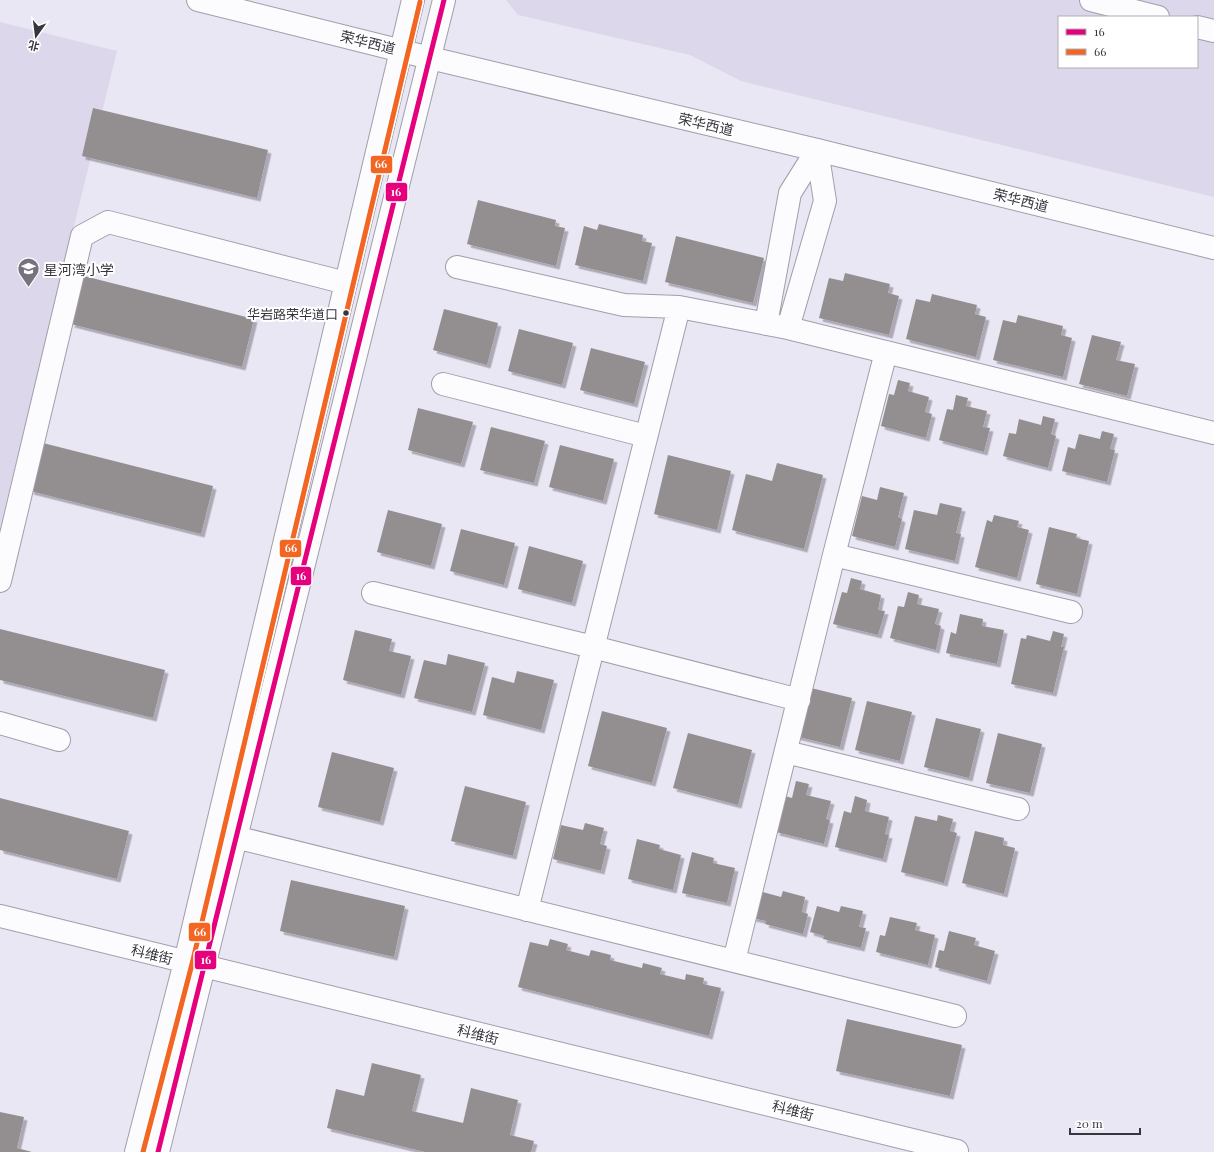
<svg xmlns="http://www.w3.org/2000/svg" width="1214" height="1152" font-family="'Playfair Display','Noto Sans SC',serif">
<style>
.industrial{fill:#dcd7ea;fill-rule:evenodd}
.building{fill:#938e8f;filter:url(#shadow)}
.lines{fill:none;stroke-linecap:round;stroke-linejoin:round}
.minor-casing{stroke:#a19ea9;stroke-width:24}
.major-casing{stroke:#a19ea9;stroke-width:24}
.minor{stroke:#fcfbfe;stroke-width:22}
.major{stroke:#fcfbfe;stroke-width:22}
.bus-1-casing{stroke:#fff;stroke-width:8}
.bus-2-casing{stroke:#fff;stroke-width:8}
.bus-1{stroke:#e5007d;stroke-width:5}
.bus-2{stroke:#f26522;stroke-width:5}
.bus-dot{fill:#38353f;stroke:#fff;stroke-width:1.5}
.labels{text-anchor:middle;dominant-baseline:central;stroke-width:4;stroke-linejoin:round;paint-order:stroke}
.bus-label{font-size:13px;fill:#38353f;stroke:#fff;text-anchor:end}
.street-label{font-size:14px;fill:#38353f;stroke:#fff}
.poi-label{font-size:14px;fill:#38353f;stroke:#fff;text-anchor:start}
.line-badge{stroke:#fff;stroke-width:1.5}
.badge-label{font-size:11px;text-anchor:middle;font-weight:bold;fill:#fff}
</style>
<defs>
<filter id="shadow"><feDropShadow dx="3.5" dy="3.5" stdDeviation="0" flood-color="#0004"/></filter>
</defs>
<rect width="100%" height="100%" fill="#eae7f5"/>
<!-- industrial -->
<path class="industrial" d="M506,0H1214V197L741,81L690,55L518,15ZM1059,17H1197V67H1059Z
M0,22L117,51L0,527Z"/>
<!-- building -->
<path class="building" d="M93,108L268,150L257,198L82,156Z
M478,200L556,220L555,226L565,228L556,266L467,244Z
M599,224L643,235L642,241L652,243L643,281L575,265L584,226L597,230Z
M676,236L764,258L753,303L665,282Z
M845,273L890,284L888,293L899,296L889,335L819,318L829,278L843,281Z
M84,276L254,319L242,367L71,324Z
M932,294L977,305L975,314L986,317L976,357L906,339L916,299L930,302Z
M444,309L498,323L487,365L433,350Z
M1018,315L1063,326L1061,335L1072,338L1063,377L993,360L1003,320L1016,323Z
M519,329L573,343L562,385L508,371Z
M1092,335L1121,342L1116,360L1135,364L1127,396L1079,384Z
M591,348L645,362L634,404L580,390Z
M898,380L910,383L908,391L929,397L925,412L932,414L926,438L881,426L889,394L894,395Z
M956,395L968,398L966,406L987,411L983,427L990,428L984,452L939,440L947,409L953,410Z
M418,408L473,422L461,464L408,450Z
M1043,416L1055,419L1051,434L1056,436L1048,468L1003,456L1009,433L1016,434L1019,419L1041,425Z
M491,427L545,441L534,483L480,470Z
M1102,431L1114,434L1110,449L1115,450L1107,482L1062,471L1068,447L1075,449L1079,434L1100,439Z
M43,443L213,486L201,534L30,491Z
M560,445L614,459L603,501L549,487Z
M668,455L731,471L717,530L654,514Z
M777,463L823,475L804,549L732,530L746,474L772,481Z
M880,487L904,493L898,517L902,519L895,547L852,536L862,496L877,500Z
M940,503L962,508L956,533L961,534L955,561L905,549L914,510L937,515Z
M388,510L442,524L431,566L377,552Z
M994,515L1019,521L1017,527L1029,530L1017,578L975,567L987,520L992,522Z
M1049,527L1077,534L1076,538L1089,541L1077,594L1036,584Z
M461,529L515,543L504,585L450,571Z
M529,546L583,561L572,603L518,589Z
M851,578L862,581L860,589L881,595L878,610L885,611L878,635L833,624L842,592L847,593Z
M908,592L919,595L917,604L939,609L935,624L941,626L936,650L890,638L898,606L904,607Z
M960,614L983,619L982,626L1004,630L997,664L946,653L951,632L956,634Z
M0,629L165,670L153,718L0,680Z
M355,630L392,639L389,651L411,656L401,695L343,680Z
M1053,631L1064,634L1061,647H1064L1053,693L1011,684L1021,638L1026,639L1027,635L1050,641Z
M448,654L485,663L472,712L414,698L424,660L446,665Z
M517,671L554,680L541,730L483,715L492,677L514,683Z
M807,687L852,698L840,747L795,736Z
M867,701L912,712L900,761L855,750Z
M602,711L667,728L652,783L588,766Z
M936,718L981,729L969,778L924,767Z
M688,733L752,750L738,805L673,788Z
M998,733L1042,744L1030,793L986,783Z
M332,752L394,768L380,822L318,807Z
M796,781L809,784L806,795L831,801L826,819L830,820L824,844L776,832L785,796L792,798Z
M465,786L526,802L513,856L451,841Z
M855,796L867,800L865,811L889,817L885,834L889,835L883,859L835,847L844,811L851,813Z
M0,798L129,831L117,879L0,850Z
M938,815L953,819L950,831L957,833L944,883L901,872L915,816L937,821Z
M585,823L604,828L600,844L607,846L601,871L553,859L561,825L583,830Z
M975,831L1004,838L1003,845L1015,848L1004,894L962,883Z
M637,839L660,845L659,849L681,855L673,890L628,879Z
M692,852L714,858L713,863L735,868L727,903L682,893Z
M291,880L405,906L394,957L280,931Z
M759,891L781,897L783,891L805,897L802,912L808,914L803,934L765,924L766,921L752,918Z
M817,906L839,912L841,906L863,911L859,927L866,928L861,948L823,939L824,936L810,932Z
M890,917L917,923L915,930L935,935L928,965L876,952L880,935L885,936Z
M949,931L976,938L974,945L995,951L987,981L935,967L939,950L944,951Z
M550,939L568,944L566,950L589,956L591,950L611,955L610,960L642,968L643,963L662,968L660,974L685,980L686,974L704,978L703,984L721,988L709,1036L518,987L530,942L548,946Z
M847,1019L962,1045L950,1096L836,1071Z
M372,1063L421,1075L412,1111L463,1123L471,1088L518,1100L510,1135L534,1141L531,1152H425L327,1128L336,1089L364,1096Z
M0,1112L24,1117L17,1148L32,1152H0Z"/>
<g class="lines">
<defs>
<path id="minor" d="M1091,0L1158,17
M1197,27L1214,31
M457,267L624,305L679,307L788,328L1214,433
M766,324L790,193L817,150
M788,328L825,201L817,150
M443,384L646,436
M834,555L1071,612
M0,581L82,236L108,222L346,283
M373,593L593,647L799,700
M0,723L59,740
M786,752L1018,809
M235,837L955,1016
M527,910L679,307
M0,916L957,1151
M734,961L834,555L886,352
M136,1152L185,962L413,0
M158,1152L444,0"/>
<path id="major" d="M198,0L430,58L817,150L1214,248"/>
</defs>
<!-- minor casing -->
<use href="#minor" class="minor-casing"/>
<!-- major casing -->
<use href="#major" class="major-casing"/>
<!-- minor -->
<use href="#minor" class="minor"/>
<!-- major -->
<use href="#major" class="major"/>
<defs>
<path id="bus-1" d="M158,1152L444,0"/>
<path id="bus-2" d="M143,1152L192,964L420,2"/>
</defs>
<!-- bus-1 casing -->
<use href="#bus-1" class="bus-1-casing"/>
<!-- bus-2 casing -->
<use href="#bus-2" class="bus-2-casing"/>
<!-- bus-1 -->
<use href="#bus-1" class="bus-1"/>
<!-- bus-2 -->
<use href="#bus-2" class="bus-2"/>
</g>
<!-- icons -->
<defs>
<symbol id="school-pin" viewBox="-11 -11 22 30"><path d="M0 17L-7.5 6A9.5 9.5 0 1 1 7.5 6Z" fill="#76737f" stroke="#fff"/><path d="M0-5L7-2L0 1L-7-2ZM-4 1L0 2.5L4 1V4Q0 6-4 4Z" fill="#fff"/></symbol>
</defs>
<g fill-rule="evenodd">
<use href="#school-pin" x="16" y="256" width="25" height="34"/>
</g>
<!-- markers -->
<circle class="bus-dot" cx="346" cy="313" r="3.5"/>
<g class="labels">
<!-- bus labels -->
<g class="bus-label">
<text x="338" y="313">华岩路荣华道口</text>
</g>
<!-- street labels -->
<g class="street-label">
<text transform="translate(368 42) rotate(14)">荣华西道</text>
<text transform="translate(706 124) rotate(13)">荣华西道</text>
<text transform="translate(1021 200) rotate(14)">荣华西道</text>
<text transform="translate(152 954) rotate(14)">科维街</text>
<text transform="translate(478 1034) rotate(14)">科维街</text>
<text transform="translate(793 1110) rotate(14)">科维街</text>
</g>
<!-- poi labels -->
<g class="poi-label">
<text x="44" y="269">星河湾小学</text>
</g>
</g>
<g class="line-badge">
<rect x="370" y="155" width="23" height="19" rx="4" fill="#f26522"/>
<rect x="385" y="182" width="23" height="20" rx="4" fill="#e5007d"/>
<rect x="279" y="539" width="23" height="19" rx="4" fill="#f26522"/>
<rect x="290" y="566" width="22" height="20" rx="4" fill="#e5007d"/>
<rect x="188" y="922" width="23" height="20" rx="4" fill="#f26522"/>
<rect x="194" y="950" width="23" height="20" rx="4" fill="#e5007d"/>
</g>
<g class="badge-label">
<text x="381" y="168">66</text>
<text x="396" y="196">16</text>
<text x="291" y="552">66</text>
<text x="301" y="580">16</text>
<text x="200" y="936">66</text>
<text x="206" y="964">16</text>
</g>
<!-- legend -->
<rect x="1058" y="16" width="140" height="52" fill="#ffffff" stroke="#afaeb2"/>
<rect x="1066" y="29" width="20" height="6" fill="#e5007d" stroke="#afaeb2"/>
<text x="1094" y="36" font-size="12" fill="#38353f">16</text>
<rect x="1066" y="49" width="20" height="6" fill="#f26522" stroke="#afaeb2"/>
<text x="1094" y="56" font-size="12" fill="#38353f">66</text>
<!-- north arrow -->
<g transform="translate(36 36) rotate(194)" stroke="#ffffff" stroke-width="3" paint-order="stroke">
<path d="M0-3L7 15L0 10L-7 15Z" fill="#38353f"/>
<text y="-6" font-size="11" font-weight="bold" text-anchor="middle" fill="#38353f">北</text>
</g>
<!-- scale -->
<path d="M1070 1128v6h70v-6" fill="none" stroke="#38353f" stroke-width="2"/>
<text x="1076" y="1128" font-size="12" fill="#38353f" stroke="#ffffff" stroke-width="3" paint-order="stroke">20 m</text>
</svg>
